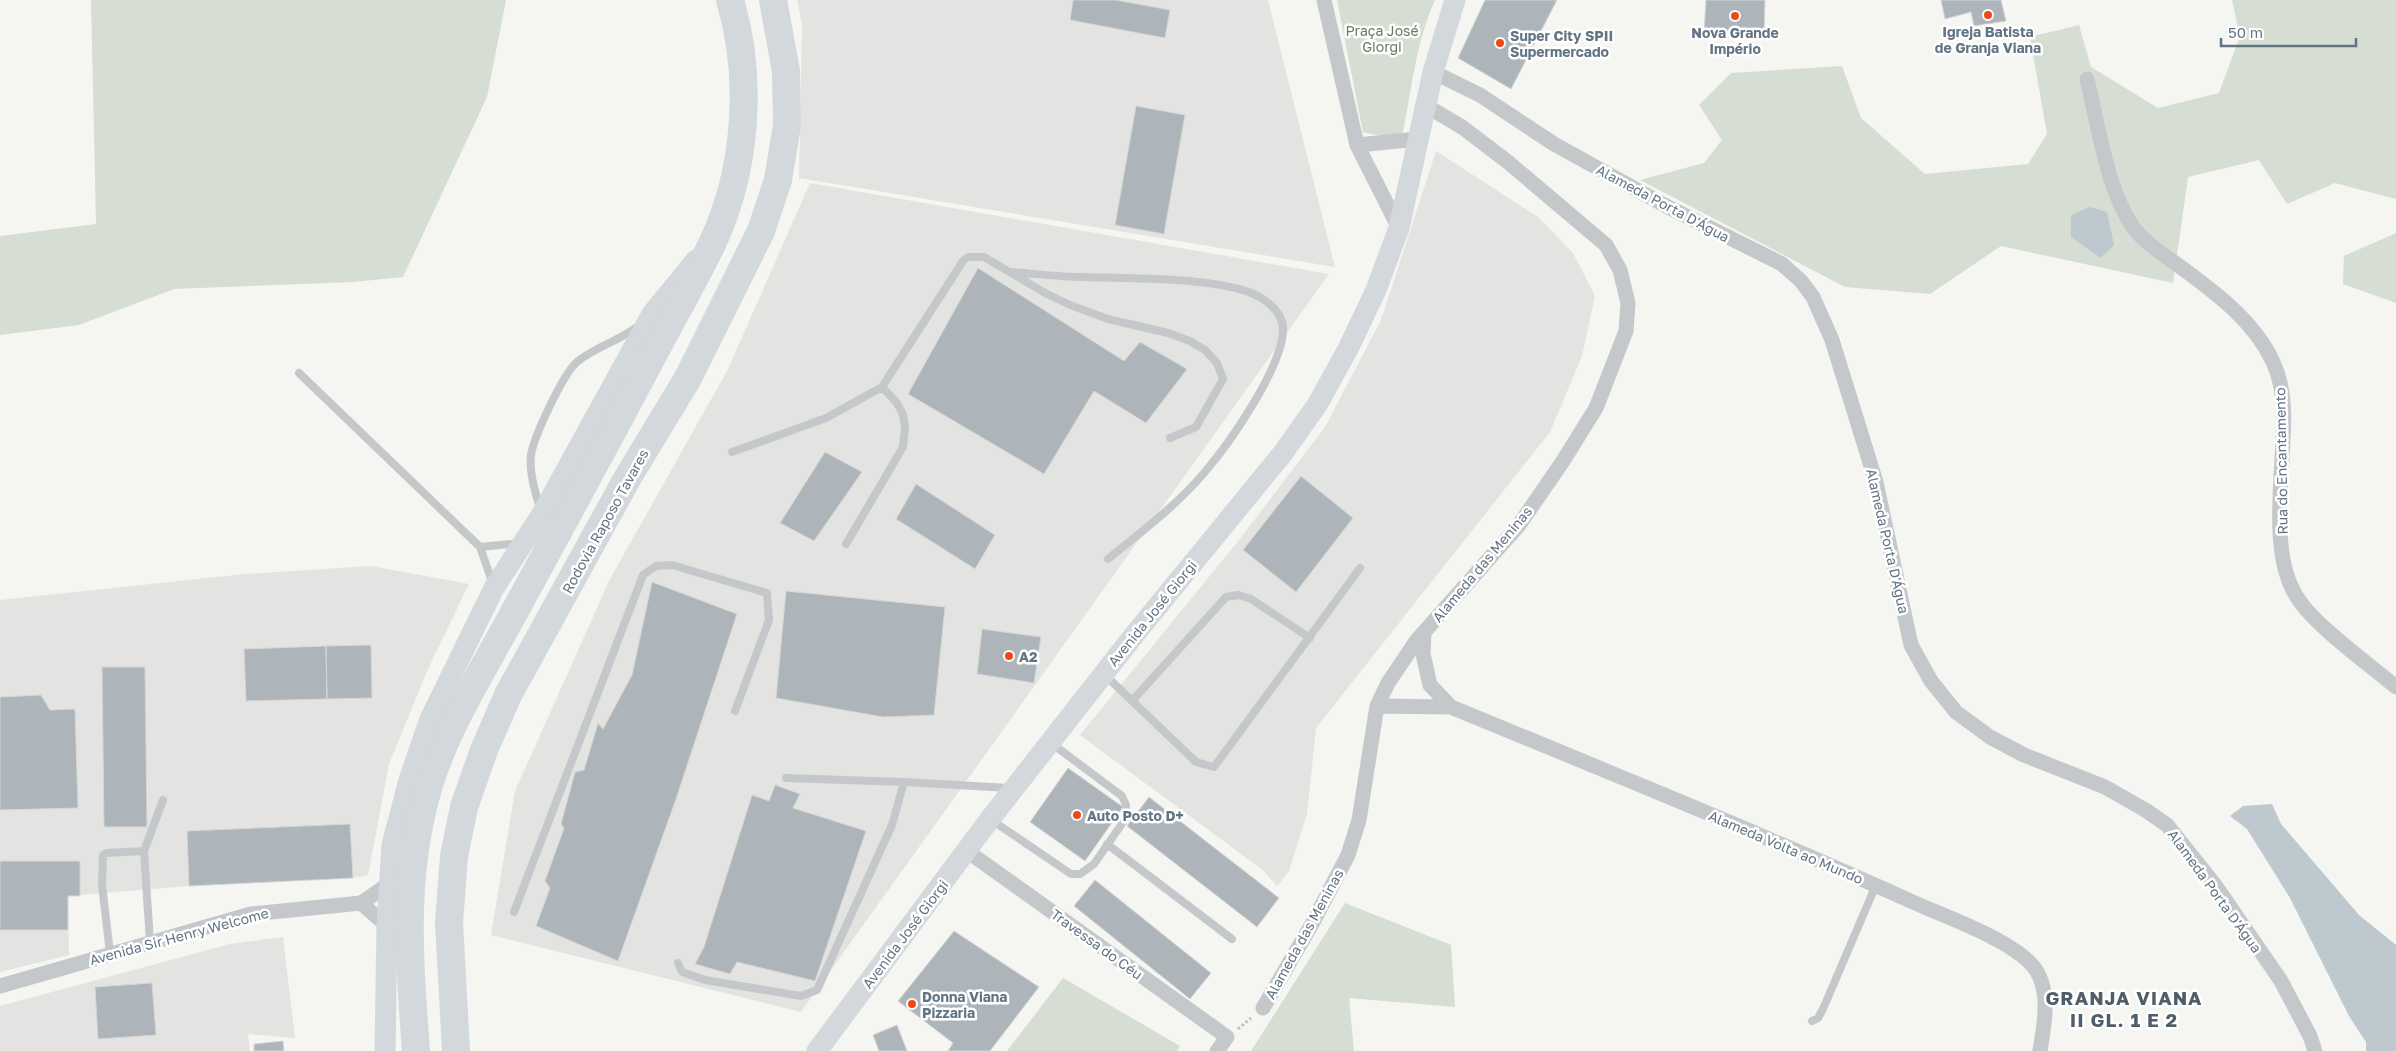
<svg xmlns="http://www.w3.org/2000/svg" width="2396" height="1051" font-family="'Golos Text',sans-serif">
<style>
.built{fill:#e3e4e2}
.green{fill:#d6ddd2}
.water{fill:#bdc9ce}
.building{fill:#adb5ba;stroke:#d6d6d4}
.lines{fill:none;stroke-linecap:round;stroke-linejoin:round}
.path{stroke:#bec0c2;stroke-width:3;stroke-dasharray:2.5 2.5;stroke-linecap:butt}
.lane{stroke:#c4c8cb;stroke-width:8}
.street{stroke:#c4c8cb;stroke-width:15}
.secondary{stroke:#d3d8dc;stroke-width:21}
.highway{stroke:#d3d8dc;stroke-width:28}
.poi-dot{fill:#ef4717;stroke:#fff;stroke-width:2}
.labels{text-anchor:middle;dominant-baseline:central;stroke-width:5;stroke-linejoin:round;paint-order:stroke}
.park-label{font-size:14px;fill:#677b61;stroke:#fff}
.poi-label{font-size:14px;font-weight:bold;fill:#627584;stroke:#fff;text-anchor:start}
.street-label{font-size:14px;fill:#627584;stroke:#fff}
.district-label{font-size:19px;font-weight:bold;letter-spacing:1px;fill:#505e69;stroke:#fff}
</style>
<rect width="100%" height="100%" fill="#f5f5f1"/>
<!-- built -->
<path class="built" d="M797,0H1268L1335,267L799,178L802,25Z
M1436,151L1538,217L1573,253L1595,296L1582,356L1550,432L1316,728L1307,814L1289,871L1277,886L1264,871L1080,735L1239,540L1325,427L1381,320Z
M810,183L1329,274L801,1012L491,935L515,791L610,579L727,371Z
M371,566L469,584L428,669L389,764L368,875L353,878L189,886L68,896L69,955L0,972V600L245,574Z
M283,937L295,1038L248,1034L250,1051H0V1006L230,944Z"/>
<!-- green -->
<path class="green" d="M91,0H506L487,97L403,277L353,282L174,289L79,325L0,335V236L96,224Z
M1337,0H1435C1416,42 1412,87 1403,132L1395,139L1363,132Z
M2232,0H2396V199L2335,183L2287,204L2259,160L2188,177L2173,283L2001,246L1930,294L1845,287L1640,180L1704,163L1722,140L1699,105L1731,73L1842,66L1861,118L1925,174L2028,164L2047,134L2030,37L2079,25L2091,67L2158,108L2219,93L2240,36Z
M2396,233V303L2343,284L2344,256Z
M1345,903L1451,945L1455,1007L1349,998L1354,1051H1251Z
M1063,978L1180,1046L1177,1051H1007Z"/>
<!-- water -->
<path class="water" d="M2090,207L2107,212L2114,245L2101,258L2071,237V215Z
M2272,804L2281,824L2359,915L2396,945V1051H2366V1042L2349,1016L2290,898L2247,829L2230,816L2243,806Z"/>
<!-- building -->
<path class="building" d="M1073,0H1116L1170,10L1165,38L1070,20Z
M1485,0H1557L1511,89L1458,58Z
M1706,0H1765L1764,35L1704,32Z
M1941,0H2001L2006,21L1974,26L1971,12L1945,19Z
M1136,106L1185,115L1164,234L1115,225Z
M978,268L1124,361L1140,342L1187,369L1146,423L1094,391L1044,474L908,394Z
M825,452L862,472L814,541L780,523Z
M1301,476L1353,518L1296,592L1243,550Z
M916,484L995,535L975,569L896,519Z
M652,582L737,614L676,799L618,961L536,926L550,888L545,881L564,828L561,824L575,772L584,770L598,723L603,729L632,675Z
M786,591L945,607L934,715L883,717L776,698Z
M982,629L1041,637L1034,683L977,674Z
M371,645L372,698L327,699L326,646Z
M326,646L327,699L246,701L244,649Z
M102,667H145L147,827H104Z
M41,695L50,710L75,709L78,808L0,810V697Z
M1068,768L1123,807L1085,861L1030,822Z
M775,785L800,794L793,808L866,831L815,981L737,962L730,974L695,964L704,947L752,795L769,801Z
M1149,797L1279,898L1257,927L1127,826Z
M350,824L353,878L189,886L187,831Z
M0,861H80V896H68V930H0Z
M1095,880L1211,973L1190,999L1074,906Z
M954,931L1039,987L990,1051H948L953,1043L898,1001Z
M152,983L156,1035L98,1039L95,987Z
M897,1025L907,1051H879L873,1035Z
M283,1041L284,1051H254V1044Z"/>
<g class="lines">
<!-- path -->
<path class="path" d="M1238,1029L1251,1018"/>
<!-- lane -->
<path class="lane" d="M1012,272C1036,274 1060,277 1084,277C1127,279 1229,276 1263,299C1273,306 1283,316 1283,329C1283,367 1229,444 1204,473C1176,506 1141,532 1108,559
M299,373L480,547L493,584
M732,452L826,418L882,387
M540,508C535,491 529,473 531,455C534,436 563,374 577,362C595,347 619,341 637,327
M846,544L903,447L905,426L903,415L897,403L882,387L963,261L968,257H984L1047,294L1070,305L1108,319L1168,333L1190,341L1205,350L1217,363L1223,379L1196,427L1170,438
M480,547L520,543
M1105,675L1196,762L1214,767L1360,568
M1132,701L1226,597L1238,595L1251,599L1310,638
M904,782L1009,788
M990,819L1071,874H1080L1094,864L1126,818V805L1122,796L1051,743
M1107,844L1232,939
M144,851L150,942
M514,912L643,575L656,566L672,565L767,593L769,620L735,711
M110,953L102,885L103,855L107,853L144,851L163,800
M678,963L682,972L705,980L801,996L817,990L892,825L904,782L786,778
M1812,1021L1818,1018L1823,1009L1876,885"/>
<!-- street -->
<path class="street" d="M1324,0L1357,145L1399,228
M1433,72L1480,95L1554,144L1668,207L1782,264L1801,281L1813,297L1832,340L1876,482L1911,645L1931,681L1956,712L1990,737L2024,755L2105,787L2147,811L2167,825L2215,885L2281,981L2310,1036L2315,1051
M2087,79C2098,124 2107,190 2133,227C2144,243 2166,256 2182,268C2216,293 2255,322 2273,362C2287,392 2284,425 2282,458C2280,498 2274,556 2294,592C2309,622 2369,664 2396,687
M1357,145L1418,139
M1424,633L1423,654L1430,685L1451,707
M1377,706L1451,707C1606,771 1762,834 1915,903C1946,917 2018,942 2036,970C2051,994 2044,1025 2040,1051
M967,851L1227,1037L1217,1051
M361,903L387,926
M0,986L251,914L361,903L389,884
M1263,1008L1312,924L1348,855L1359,820L1377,706L1388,683L1417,640L1519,525L1563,461L1596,408L1626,331L1628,303L1620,270L1606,245L1508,162L1462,127L1425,105"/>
<!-- secondary -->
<path class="secondary" d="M385,1051L387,926L392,845L409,780L430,719L494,588L542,514L652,314L696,260
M817,1051L990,819L1135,634L1283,453L1317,405L1348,349L1376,290L1399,228L1433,72L1455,0"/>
<!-- highway -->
<path class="highway" d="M416,1051C409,954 401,865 434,770C453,717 484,668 511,618C558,532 605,446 651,359C671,321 693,283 712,244C747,170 753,77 730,0
M456,1051L449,923L454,856L464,807L484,750L508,695L628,477L688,378L761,231L778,180L787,125L786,71L773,0"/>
</g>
<!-- markers -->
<g class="poi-dot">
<circle cx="1988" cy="15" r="5"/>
<circle cx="1735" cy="16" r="5"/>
<circle cx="1500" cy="43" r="5"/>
<circle cx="1009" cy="656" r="5"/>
<circle cx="1077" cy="815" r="5"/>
<circle cx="912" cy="1004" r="5"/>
</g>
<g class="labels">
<!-- park labels -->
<g class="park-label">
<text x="1382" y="30">Praça José<tspan x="1382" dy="16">Giorgi</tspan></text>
</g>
<!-- poi labels -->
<g class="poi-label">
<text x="1988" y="31" text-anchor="middle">Igreja Batista<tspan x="1988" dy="16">de Granja Viana</tspan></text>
<text x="1735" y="32" text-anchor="middle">Nova Grande<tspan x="1735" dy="16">Império</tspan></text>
<text x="1510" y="35">Super City SPII<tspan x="1510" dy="16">Supermercado</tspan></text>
<text x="1019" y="656">A2</text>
<text x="1087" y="815">Auto Posto D+</text>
<text x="922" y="996">Donna Viana<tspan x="922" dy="16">Pizzaria</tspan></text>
</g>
<!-- street labels -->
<g class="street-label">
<text transform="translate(1663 203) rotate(28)">Alameda Porta D'Água</text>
<text transform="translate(2281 461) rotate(-91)">Rua do Encantamento</text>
<text transform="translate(605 521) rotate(-61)">Rodovia Raposo Tavares</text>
<text transform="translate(1888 541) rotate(77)">Alameda Porta D'Água</text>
<text transform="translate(1482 564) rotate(-50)">Alameda das Meninas</text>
<text transform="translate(1152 613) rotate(-51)">Avenida José Giorgi</text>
<text transform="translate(1786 847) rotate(23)">Alameda Volta ao Mundo</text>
<text transform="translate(2215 891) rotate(54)">Alameda Porta D'Água</text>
<text transform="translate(905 934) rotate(-53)">Avenida José Giorgi</text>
<text transform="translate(1304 934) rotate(-61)">Alameda das Meninas</text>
<text transform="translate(179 936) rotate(-15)">Avenida Sir Henry Welcome</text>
<text transform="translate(1097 944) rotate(36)">Travessa do Céu</text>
</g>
<!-- district labels -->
<g class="district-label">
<text x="2124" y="997">GRANJA VIANA<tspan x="2124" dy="22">II GL. 1 E 2</tspan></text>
</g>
</g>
<!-- scale -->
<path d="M2221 38v8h135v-8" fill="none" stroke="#627584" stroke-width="2.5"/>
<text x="2228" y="38" font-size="15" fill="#627584" stroke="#ffffff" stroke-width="4" paint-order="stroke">50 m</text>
</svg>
